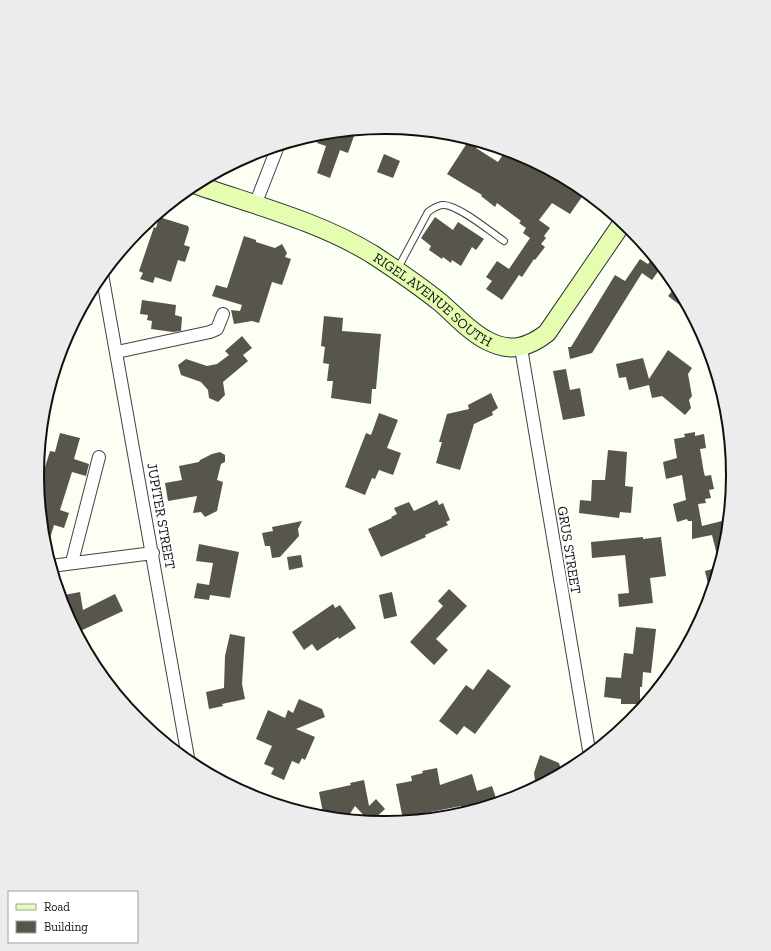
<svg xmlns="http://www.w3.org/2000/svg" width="771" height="951" font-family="'Zilla Slab',serif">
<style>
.building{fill:#58564c}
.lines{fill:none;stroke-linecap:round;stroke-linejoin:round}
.lane-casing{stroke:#434343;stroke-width:8}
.street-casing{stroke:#434343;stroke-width:14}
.secondary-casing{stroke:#323232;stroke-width:20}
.lane{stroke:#fff;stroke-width:6}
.street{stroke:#fff;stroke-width:12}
.secondary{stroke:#e5fdb0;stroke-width:18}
.labels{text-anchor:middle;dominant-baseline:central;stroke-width:4;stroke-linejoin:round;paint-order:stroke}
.street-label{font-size:14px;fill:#101010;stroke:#fff}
.rim{fill:none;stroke:#101010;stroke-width:2}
</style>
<rect width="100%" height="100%" fill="#fcfff3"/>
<!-- building -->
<path class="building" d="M340,131L354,136L348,153L340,150L330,178L317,173L326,146L317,143L321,133Z
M469,140L478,145L476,148L498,162L506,150L519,154L579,186L586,191L570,214L552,203L539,220L550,228L544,236L546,238L541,244L545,247L535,260L534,259L522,277L519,275L502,300L486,289L492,281L486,277L497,261L509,269L530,238L523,233L526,228L519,223L521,221L497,203L495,207L481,196L482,195L447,174Z
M384,154L400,161L393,178L377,172Z
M159,217L188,226L189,229L184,245L190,247L185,262L178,260L171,282L155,277L153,283L140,279L143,273L139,271L154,227L156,228Z
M435,217L453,230L458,222L484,239L476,250L472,247L461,266L452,260L451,263L443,257L442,259L429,250L431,246L421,238Z
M244,236L256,240V242L275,248L282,244L287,253L285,257L291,259L282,285L272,282L259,323L252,321L234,324L231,310L240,311L242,305L212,296L216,285L227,288Z
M654,256L662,266L652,280L642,273L592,353L570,359L568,347H571L615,275L625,281L640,259L648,264Z
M677,285L682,294L693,315L668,296Z
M142,300L176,305L175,315L182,317L181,331L173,332L151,329L152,321L147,320L148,315L140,314Z
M324,316L343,318L342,331L381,334L376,389H372L371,404L331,398L333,381H327L329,364L323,363L325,347L321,346Z
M242,336L252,348L243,355L248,361L223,382L225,395L218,402L209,398L208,390L201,382L181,375L178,365L186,359L207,366L217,364L229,355L225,351Z
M668,350L692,368L688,374L692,396L689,400L691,408L685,415L662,396L652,398L649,385L629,390L626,377L619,378L616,364L643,358L649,379Z
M566,369L570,390L580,388L585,416L563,420L553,371Z
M491,393L498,408L492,412L493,415L474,424L460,470L436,463L442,442H439L447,414L469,409L468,405Z
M379,413L398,420L387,448L401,453L393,475L379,470L375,479L372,478L365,495L345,487L366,433L371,435Z
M695,432V436L704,434L706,448L700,449L704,473L705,476L711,475L714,489L709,490L711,498L705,499L706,503L698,504L702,526L730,519L727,544L711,597L705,571L720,567L712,535L692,539V521H688L687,519L677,522L673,504L686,500L682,475L666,479L663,462L677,458L674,439L685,437L684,434Z
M60,433L80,438L74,459L89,464L86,476L72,472L60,510L69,513L64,528L54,525L46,552L41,521L45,510L40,509V503L43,491L38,490L50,451L55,452Z
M608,450L627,452L625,486L633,487L631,513L620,512L619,518L579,513L580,500L591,501L592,480H605Z
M220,452L225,455V462L221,464L217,480L223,482L217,511L205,517L201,512L193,513L197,496L168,501L165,483L182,480L179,466L199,462L200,460L212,454Z
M437,500L439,505L443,503L450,520L446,522L448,525L425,535L426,537L381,557L368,529L392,518L391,517L397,514L394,508L409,502L414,511Z
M302,521L298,529L299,536L280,557L272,558L270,546H265L262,533L273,531L272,527Z
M643,537V539L661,537L666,576L650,578L653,603L619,607L618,594L629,593L625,555L592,558L591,542Z
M199,544L239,552L230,598L210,595L209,600L194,598L197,583L209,585L213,563L196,561Z
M301,555L303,567L289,570L287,557Z
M449,589L467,606L436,639L448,650L434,665L410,642L443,606L438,601Z
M80,592L83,610L115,594L123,611L76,633L63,609L59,596Z
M392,592L397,616L384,619L379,595Z
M333,604L335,608L340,605L356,628L339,639L338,637L317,651L312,644L304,650L292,632Z
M636,627L656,629L651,673L643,672L642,687H640V704H621V699L604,697L606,677L621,678L624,653L633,654Z
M230,634L245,637L242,684L245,699L222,704L223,706L209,709L206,692L224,688L225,656Z
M488,669L511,686L475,734L464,726L457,735L439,721L466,685L473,690Z
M299,699L322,709L325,717L296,729L315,737L305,760L302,758L299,764L292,761L284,780L271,774L274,768L264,764L272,746L256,739L268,710L285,718L288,710L293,713Z
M540,755L559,763L562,774L536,788L534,773Z
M437,768L440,785L472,774L477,791L492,786L498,804L463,814L461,806L415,815V817L403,820L396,784L412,781L411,776L423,773L422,771Z
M364,780L369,806L376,799L385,809L373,820V823L370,822L355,806L346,820L324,818L319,792L351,785L350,783Z"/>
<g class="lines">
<defs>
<path id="lane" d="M398,268L428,212C432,209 436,206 442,205C456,203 491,232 504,241"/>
<path id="street" d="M255,205L278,146
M102,274L189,763
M521,348L590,756
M117,352L210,332L217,329L223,314
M72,562L99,457
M51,566L153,553"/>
<g id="secondary">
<path id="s1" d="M194,184C254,205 318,221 372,254C395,269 420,286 441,303C456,316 471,333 488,341C511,353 529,347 547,333L623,222"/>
</g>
</defs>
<!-- lane casing -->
<use href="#lane" class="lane-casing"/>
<!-- street casing -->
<use href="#street" class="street-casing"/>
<!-- secondary casing -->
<use href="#secondary" class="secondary-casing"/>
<!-- lane -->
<use href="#lane" class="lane"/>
<!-- street -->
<use href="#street" class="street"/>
<!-- secondary -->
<use href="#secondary" class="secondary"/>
</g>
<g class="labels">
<!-- street labels -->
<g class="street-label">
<text stroke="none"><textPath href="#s1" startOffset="268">RIGEL AVENUE SOUTH</textPath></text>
<text transform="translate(161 516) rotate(80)">JUPITER STREET</text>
<text transform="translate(569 550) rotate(81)">GRUS STREET</text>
</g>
</g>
<!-- crop -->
<path d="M0 0H771V951H0ZM44 475a341 341 0 1 1 682 0a341 341 0 1 1-682 0Z" fill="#ececec" fill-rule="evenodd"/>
<path class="rim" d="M44 475a341 341 0 1 1 682 0a341 341 0 1 1-682 0Z"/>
<!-- legend -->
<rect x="8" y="891" width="130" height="52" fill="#ffffff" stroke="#9f9f9f"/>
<rect x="16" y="904" width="20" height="6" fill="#e5fdb0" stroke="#9f9f9f"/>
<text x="44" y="911" font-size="12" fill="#101010">Road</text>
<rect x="16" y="921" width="20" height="12" fill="#58564c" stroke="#9f9f9f"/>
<text x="44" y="931" font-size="12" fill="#101010">Building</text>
</svg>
